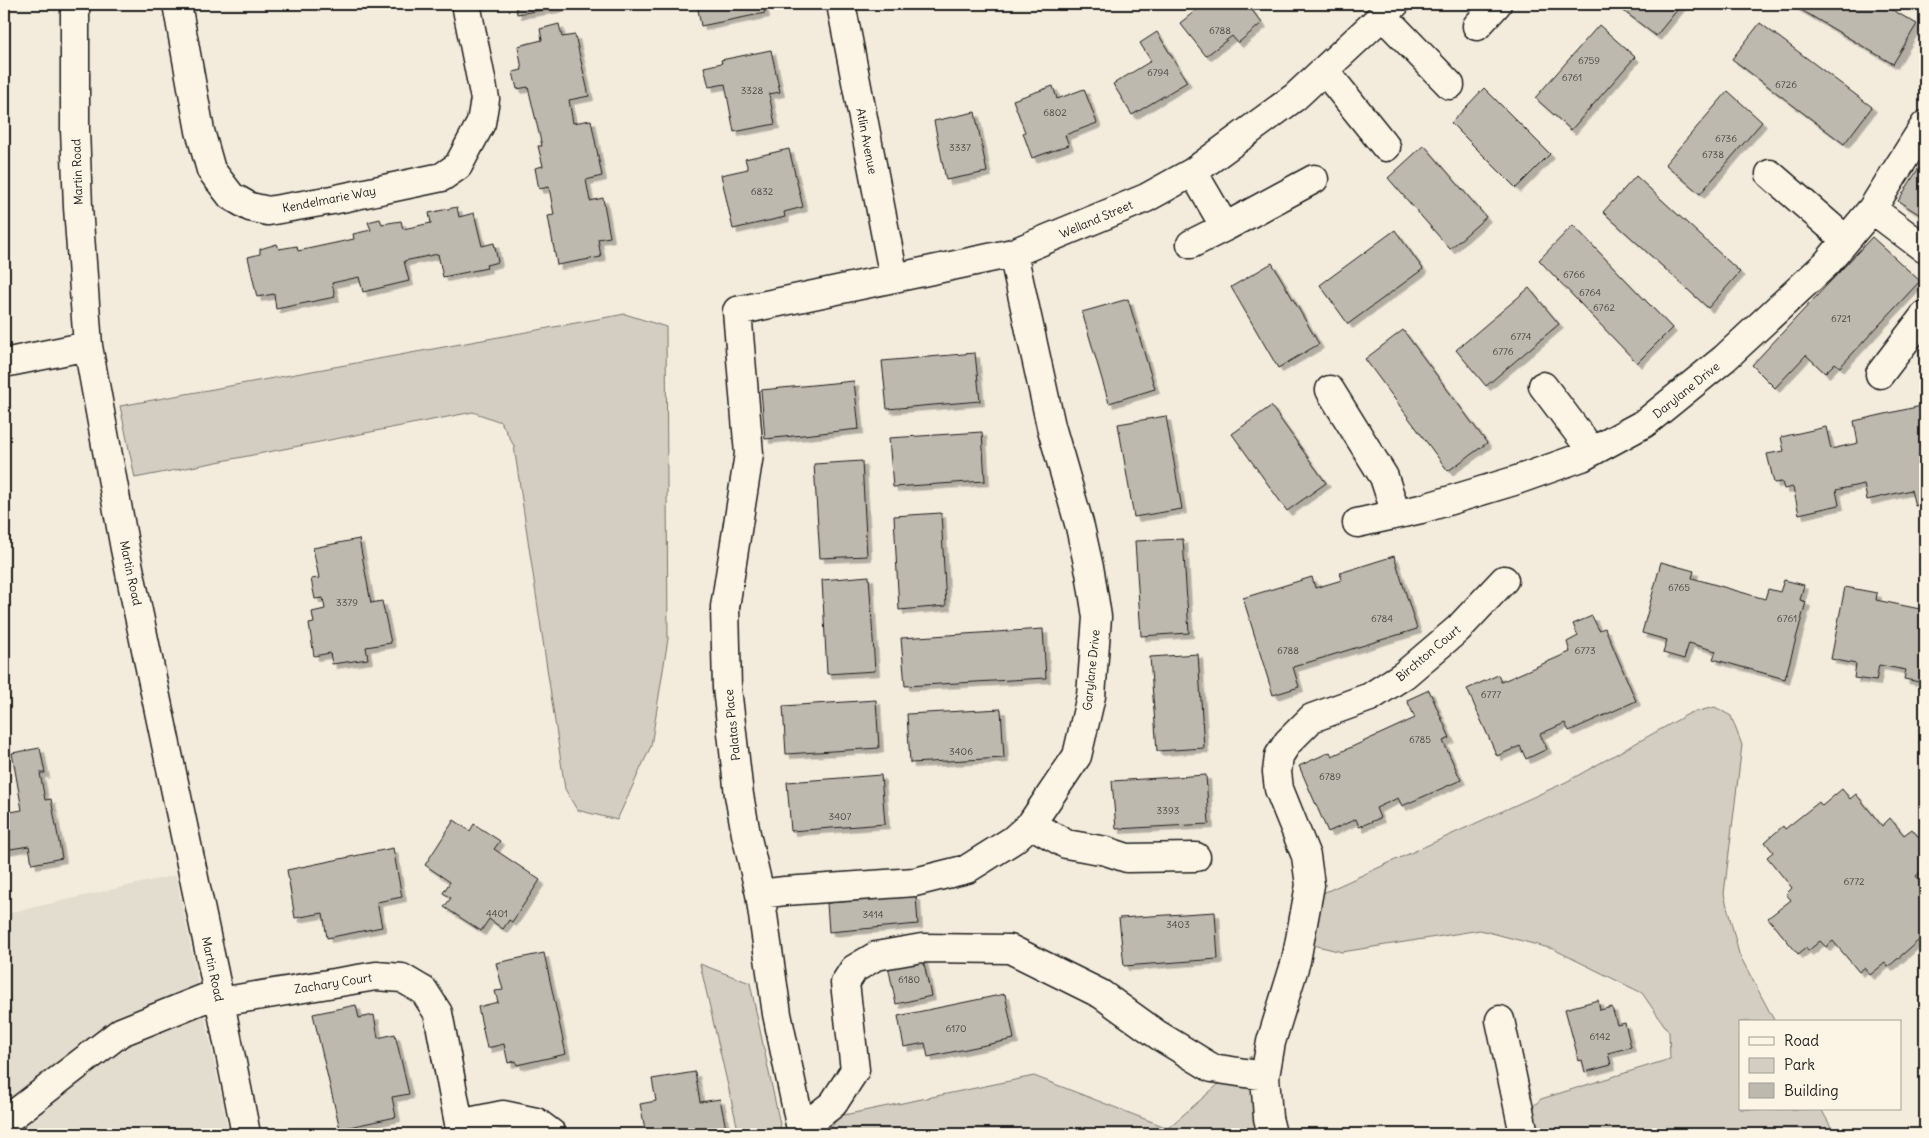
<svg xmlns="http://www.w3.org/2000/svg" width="1929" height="1138" font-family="Delius,sans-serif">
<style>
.built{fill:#e3ddcf}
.green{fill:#d3cec1;stroke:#78756e}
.building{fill:#beb9ae;stroke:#1c1c1c;filter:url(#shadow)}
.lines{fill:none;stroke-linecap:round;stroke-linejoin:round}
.minor-casing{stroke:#1c1c1c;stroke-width:31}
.minor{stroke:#fcf5e5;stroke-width:28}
.labels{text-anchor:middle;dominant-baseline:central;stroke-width:5;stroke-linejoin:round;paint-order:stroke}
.number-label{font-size:10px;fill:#444340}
.street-label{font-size:12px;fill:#1c1c1c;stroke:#fcf5e5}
</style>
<defs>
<filter id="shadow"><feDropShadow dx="4.5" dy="4.5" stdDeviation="0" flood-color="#0004"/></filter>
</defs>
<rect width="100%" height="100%" fill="#f3ecdd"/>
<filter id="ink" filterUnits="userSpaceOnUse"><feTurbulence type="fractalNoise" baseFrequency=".02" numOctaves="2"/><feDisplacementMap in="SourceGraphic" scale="10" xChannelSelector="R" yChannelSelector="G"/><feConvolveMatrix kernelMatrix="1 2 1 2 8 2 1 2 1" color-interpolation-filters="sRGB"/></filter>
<g filter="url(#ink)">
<!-- built -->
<path class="built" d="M176,875L229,1134H4V914Z"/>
<!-- green -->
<path class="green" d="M625,314L666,327L668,639L651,746L617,820L577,810L565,789L514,446L501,422L473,412L135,478L120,406Z
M1715,707L1731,716L1742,745L1724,894L1739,954L1775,1022H1740V1109H1821L1835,1134H1531L1526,1113L1541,1099L1670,1059L1669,1032L1642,993L1553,949L1480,930L1342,952L1309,944L1310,899L1566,782L1690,713Z
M700,964L750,983L782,1134H739Z
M1251,1056L1257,1134H827L839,1116L1034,1076L1168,1128Z"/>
<!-- building -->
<path class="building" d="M515,4H560L561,7L517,14Z
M697,4H763L765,13L701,26Z
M1204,4H1247L1262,23L1238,43L1232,36L1206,56L1180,23Z
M1615,4H1682L1656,36Z
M1791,4H1882L1917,24L1893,64Z
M1760,23L1872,107L1844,144L1732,59Z
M559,24L562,37L575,35L589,96L569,100L573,123L591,120L602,176L586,180L590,201L603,198L610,237L598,239L601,257L557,265L548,216L554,215L549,187L539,189L535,168L543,166L538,146H542L528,87L517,89L513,72L522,70L518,46L542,40L540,29Z
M1599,25L1635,57L1571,130L1535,98Z
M1157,32L1187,82L1132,115L1113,84L1151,61L1140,43Z
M771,50L780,92L769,94L775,124L734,132L725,84L709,87L704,67L722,63L721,60Z
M1053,86L1057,99L1084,89L1097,123L1065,135L1069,145L1032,158L1023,133L1025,132L1013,100Z
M1484,88L1550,154L1516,188L1451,123Z
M1728,91L1762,122L1700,194L1665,164Z
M975,112L987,172L946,180L934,121Z
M1424,145L1486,217L1450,249L1388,178Z
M789,149L803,207L784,212L785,217L733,229L721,175L748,169L745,159Z
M1925,158V218L1898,201Z
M1636,176L1740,272L1708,308L1603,212Z
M457,207L459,217L474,213L482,246L494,243L498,262L486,265L487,268L443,277L438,254L404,261L409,281L363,292L359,277L332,283L335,297L276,309L274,294L257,297L248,257L260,254V249L277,244L279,249L297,246L298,251L354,239L353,234L371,230L368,222L380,219L382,224L401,221L403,229L431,223L429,213Z
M1573,225L1672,328L1637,363L1539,260Z
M1395,230L1423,269L1348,324L1320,285Z
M1872,237L1920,281L1840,367L1835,363L1825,373L1806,355L1775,388L1752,365Z
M1272,263L1319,344L1278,368L1231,287Z
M1529,288L1559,324L1486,386L1456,350Z
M1128,299L1155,389L1109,403L1082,312Z
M1403,330L1487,443L1448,471L1365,359Z
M975,353L980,401L887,409L882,361Z
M854,381L859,429L765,439L761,390Z
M1271,406L1326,483L1287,511L1232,434Z
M1921,406L1925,427V504L1915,506L1911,490L1867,500L1864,484L1836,490L1839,505L1799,514L1793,487L1784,489L1782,482L1774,483L1767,454L1784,451L1781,437L1826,427L1831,449L1858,443L1854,421Z
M1166,416L1182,509L1134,517L1118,424Z
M982,432L985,481L893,487L889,438Z
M862,461L867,556L820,558L814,464Z
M941,513L946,606L899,610L894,516Z
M359,539L371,603L382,601L391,643L366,647L368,659L332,664L330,653L314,656L309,624L314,623L312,612L325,609L323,598L315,599L311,579L319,578L313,548Z
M1183,539L1189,633L1141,636L1135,541Z
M1394,556L1417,629L1293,667L1299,687L1273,695L1243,598L1312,577L1315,588L1342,580L1340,573Z
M1661,562L1694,571L1692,578L1765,599L1768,589L1780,592L1784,580L1804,585L1800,600L1806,602L1785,679L1713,659L1716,651L1689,643L1684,659L1663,653L1667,640L1642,633Z
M869,576L875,671L827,674L822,580Z
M1845,587L1877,593L1876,600L1925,610V683L1904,679L1906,670L1879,665L1876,681L1854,678L1856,664L1831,659Z
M1592,616L1599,630L1605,628L1636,701L1569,731L1565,723L1540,734L1547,749L1526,759L1520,746L1497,756L1467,689L1498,675L1501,682L1570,652L1567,642L1578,636L1573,624Z
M1043,629L1046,678L905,686L901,638Z
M1198,654L1204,748L1157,751L1150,657Z
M1429,690L1450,738L1443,741L1461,780L1402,806L1398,798L1376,808L1380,818L1359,827L1356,819L1328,832L1299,766L1330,752L1332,756L1415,718L1407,700Z
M876,700L879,748L786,754L783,706Z
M1001,709L1004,758L910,763L907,714Z
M40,748L45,773H40L45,800L51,799L62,858L32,864L29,846L4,850V813L22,810L12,753Z
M881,775L885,824L791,831L787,782Z
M1206,775L1209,824L1116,829L1112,781Z
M1842,789L1850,799L1856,794L1882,826L1890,818L1904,835L1912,829L1925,845V861L1920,865L1924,869L1916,876L1925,887V935L1888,967L1885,963L1870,975L1864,968L1859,972L1833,941L1826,947L1820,941L1808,951L1806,948L1798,954L1768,918L1791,900L1786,894L1792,888L1767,857L1773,852L1765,842L1783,826L1785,829L1819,802L1822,806Z
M454,820L470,831L474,824L500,841L494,849L540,880L512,922L509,920L503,929L489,919L481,931L444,907L451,898L443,893L450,882L425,865Z
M393,848L402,897L377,902L382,927L327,938L323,913L295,918L287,870Z
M916,896L918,924L829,932L827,903Z
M1215,912L1218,959L1124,966L1119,918Z
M544,953L566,1054L517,1065L516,1061L508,1063L504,1044L487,1048L478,1007L498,1002L495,991L503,990L496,963Z
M922,954L931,996L896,1004L887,961Z
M1005,994L1014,1039L928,1057L925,1043L904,1047L898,1016Z
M1598,1000L1600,1010L1612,1007L1617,1025L1625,1023L1631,1047L1608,1053L1611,1065L1585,1072L1582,1060L1579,1061L1565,1009Z
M356,1005L359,1018L374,1015L378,1038L395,1034L409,1094L392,1097L396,1117L340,1129L313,1014Z
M695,1072L700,1102L720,1099L727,1134H646L640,1104L656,1101L652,1079Z"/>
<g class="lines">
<defs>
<path id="minor" d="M75,4V129L78,207L88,346L125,549L220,1002L246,1134
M177,4L200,131L211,170L231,196L250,207L268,211L332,200L442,177L458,166L481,123L485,99L466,4
M841,4L894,278
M1383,16L1450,85
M1477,26L1497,4
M1325,71L1386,147
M1193,172L1225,227L1314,179
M1770,174L1846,240
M1872,209L1925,249
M1191,244L1225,227
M4,363L88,346
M1880,374L1925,315
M1543,386L1592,451
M1330,390L1384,477L1396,514
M1357,523L1421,509L1514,481L1582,457L1645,423L1725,358L1827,263L1872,209L1925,125
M1031,824L1066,844L1106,851L1127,858L1196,857
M760,894L785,891L915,882L967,869L1013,840L1031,824L1077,756L1091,696L1097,617L1090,572L1080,527L1051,426L1013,253
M220,1002L376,976L402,978L424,991L438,1013L461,1134
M1500,1020L1524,1134
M4,1122L121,1032L218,993
M459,1124L503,1115L536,1122L552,1134
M801,1129L833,1104L855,1070L845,983L854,969L876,956L922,948L1010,949L1101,994L1158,1035L1212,1068L1265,1076
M802,1134L777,1014L760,894L746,834L739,795L727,688L725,607L749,454L737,311L1013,253L1146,198L1193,172L1295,97L1395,4
M1272,1134L1268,1118L1265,1076L1271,1042L1296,961L1310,885L1306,856L1279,789L1277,772L1279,756L1288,742L1312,718L1370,697L1404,675L1458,629L1504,580"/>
</defs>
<!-- minor casing -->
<use href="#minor" class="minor-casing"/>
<!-- minor -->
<use href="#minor" class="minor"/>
</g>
</g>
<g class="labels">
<!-- number labels -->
<g class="number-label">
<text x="1220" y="30">6788</text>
<text x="1589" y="60">6759</text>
<text x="1158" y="72">6794</text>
<text x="1572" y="77">6761</text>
<text x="1786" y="84">6726</text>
<text x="752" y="90">3328</text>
<text x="1055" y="112">6802</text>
<text x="1726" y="138">6736</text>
<text x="960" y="147">3337</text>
<text x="1713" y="154">6738</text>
<text x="762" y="191">6832</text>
<text x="1574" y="274">6766</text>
<text x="1590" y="292">6764</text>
<text x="1604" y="307">6762</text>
<text x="1841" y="318">6721</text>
<text x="1521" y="336">6774</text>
<text x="1503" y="351">6776</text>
<text x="1679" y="587">6765</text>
<text x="347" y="602">3379</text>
<text x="1382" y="618">6784</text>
<text x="1787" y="618">6761</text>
<text x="1288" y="650">6788</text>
<text x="1585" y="650">6773</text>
<text x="1491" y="694">6777</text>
<text x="1420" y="739">6785</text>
<text x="961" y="751">3406</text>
<text x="1330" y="776">6789</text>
<text x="1168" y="810">3393</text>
<text x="840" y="816">3407</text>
<text x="1854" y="881">6772</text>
<text x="497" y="913">4401</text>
<text x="873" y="914">3414</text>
<text x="1178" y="924">3403</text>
<text x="909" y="979">6180</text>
<text x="956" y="1028">6170</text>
<text x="1600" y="1036">6142</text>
</g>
<!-- street labels -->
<g class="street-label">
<text transform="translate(867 141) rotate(79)">Atlin Avenue</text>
<text transform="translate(77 172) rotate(-92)">Martin Road</text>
<text transform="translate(329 199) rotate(-11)">Kendelmarie Way</text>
<text transform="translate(1096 219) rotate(-23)">Welland Street</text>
<text transform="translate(1686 390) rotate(-39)">Darylane Drive</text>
<text transform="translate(131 573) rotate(78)">Martin Road</text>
<text transform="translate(1428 653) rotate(-40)">Birchton Court</text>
<text transform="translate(1091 670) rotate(-84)">Garylane Drive</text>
<text transform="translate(732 725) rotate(-96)">Palatas Place</text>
<text transform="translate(213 969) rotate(78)">Martin Road</text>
<text transform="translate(333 983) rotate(-9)">Zachary Court</text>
</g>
</g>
<!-- margin -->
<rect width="1929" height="1138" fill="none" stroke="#fcf5e5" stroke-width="20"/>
<rect x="10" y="10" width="1909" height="1118" fill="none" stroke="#1c1c1c" stroke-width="2" filter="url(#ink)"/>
<!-- legend -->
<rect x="1739" y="1020" width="162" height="90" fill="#fcf5e5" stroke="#a29e95"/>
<rect x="1749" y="1037" width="25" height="8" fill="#fcf5e5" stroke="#a29e95"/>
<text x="1784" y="1046" font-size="15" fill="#1c1c1c">Road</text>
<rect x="1749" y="1058" width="25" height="15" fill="#d3cec1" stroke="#a29e95"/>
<text x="1784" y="1070" font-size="15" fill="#1c1c1c">Park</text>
<rect x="1749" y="1083" width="25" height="15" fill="#beb9ae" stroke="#a29e95"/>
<text x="1784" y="1096" font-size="15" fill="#1c1c1c">Building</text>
</svg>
